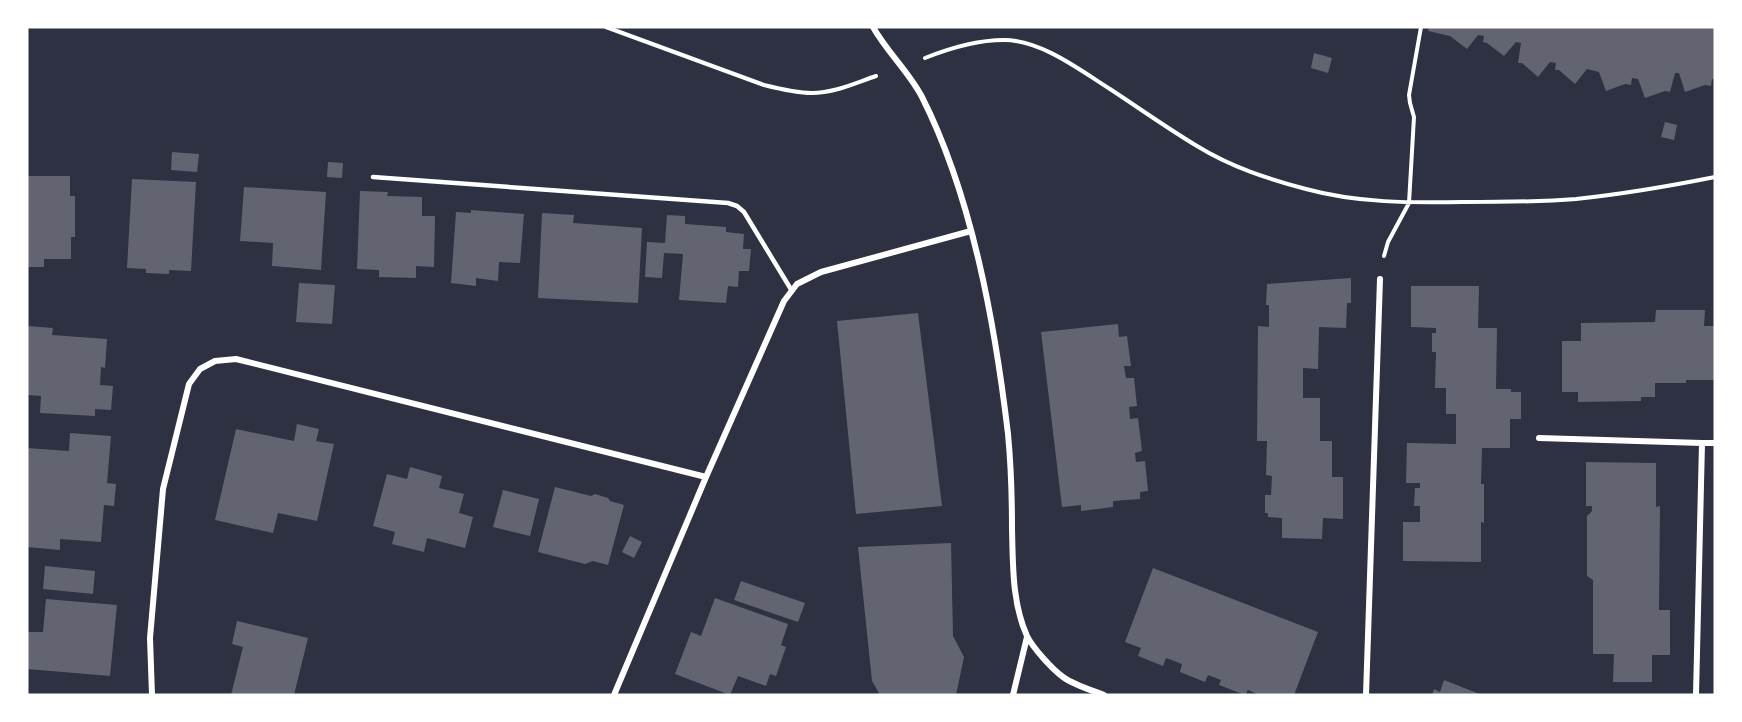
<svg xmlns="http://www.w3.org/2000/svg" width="1742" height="722" font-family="'Golos Text',sans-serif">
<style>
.building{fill:#626471}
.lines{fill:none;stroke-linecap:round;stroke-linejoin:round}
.path{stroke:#fff;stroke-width:4}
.service{stroke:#fff;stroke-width:4.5}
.minor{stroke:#fff;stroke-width:6}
</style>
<rect width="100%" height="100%" fill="#2d3142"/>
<!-- building -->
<path class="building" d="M1429,27H1715V80L1712,79L1711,86L1705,85L1685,92L1679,73H1675L1670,92L1665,91L1645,98L1638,79L1632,78L1631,85L1625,84L1606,91L1599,72L1587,69L1575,84L1559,70H1555L1556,63L1550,62L1538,77L1522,63H1518L1521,43L1516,42L1504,56L1487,43L1483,42L1484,36L1478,35L1467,49L1450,36L1428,31Z
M1314,53L1332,58L1328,73L1311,68Z
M1665,122L1677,125L1674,140L1661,137Z
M172,152L199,154L197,172L171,170Z
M328,162L343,163L342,178L327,177Z
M27,176H70V196H75V237H71V259H44V267H27Z
M132,179L196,182L191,271L169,270V274L146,273V269L127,268Z
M244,187L326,192L321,270L272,266L273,243L240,241Z
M360,191L388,192L387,196L422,197V216H435L434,267L416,266V278L379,277V270L357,269Z
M471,210L524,214L520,263L499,262L498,281L476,278V286L451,283L456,212L471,213Z
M542,213L574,215L573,223L642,228L638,303L538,298Z
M667,215L685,216V224L726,227V232L744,234L743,249H751L749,271H739L738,287L728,286L726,303L679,300L683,254L664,253L662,278L645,277L647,242L665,243Z
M1351,278V303H1347L1346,328L1319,327L1318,369L1303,368V398H1320V441H1332V477H1343V519L1323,518L1322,539L1282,538V518L1268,517V513H1265V495H1271L1272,476L1266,475L1267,441H1257L1258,326L1269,327V305H1266L1267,284Z
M299,283L335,285L332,324L296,322Z
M1411,286H1479L1478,328H1497L1496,389H1511V392H1521V419H1510V448H1482L1481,484H1484V523L1481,522V562L1403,561V522H1420V506H1414L1415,488H1420V483H1406L1407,443L1456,444V414H1446V388H1435L1436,352H1432V333H1436V328L1411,327Z
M1656,310H1705L1704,326H1715V380H1686V383H1655V397H1641V401L1578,402V392H1562V341H1581V323L1655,322Z
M918,313L942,506L856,514L837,321Z
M1118,324L1119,337L1127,336L1131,366H1124L1126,378H1134L1137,406L1129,407L1130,419L1138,418L1142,451L1135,453L1136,462L1145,461L1148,491L1140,492V499L1113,501V507L1081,511V505L1062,507L1041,332Z
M27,326L53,328L52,335L107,339L105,368L101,367L100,385L113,386L111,410L95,409V416L40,413L41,396L27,395Z
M297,424L319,429L316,441L334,444L317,521L278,513L273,533L215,520L236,429L294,441Z
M70,433L111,436L107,483L116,484L114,506L104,505L101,542L60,539V550L27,547V448L69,451Z
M1586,462L1656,463V507L1660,506L1659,610H1670V655H1652V682H1613L1614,654H1593V580L1587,576V516L1592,511V506H1586Z
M410,467L442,476L439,488L464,494L459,513L473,517L465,548L427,538L424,552L392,544L395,532L373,526L387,474L407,479Z
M555,487L591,496L595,494L608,498L610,501L624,505L608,565L593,561L585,564L538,552Z
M503,490L539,499L530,536L493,527Z
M630,536L642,542L634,558L622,552Z
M951,543L953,636L964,657L956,695H880L872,681L858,547Z
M45,566L95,571L93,594L43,589Z
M1153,568L1318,632L1294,695H1260L1248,690L1245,695L1219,685L1221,680L1208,675L1205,682L1180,672L1182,664L1166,658L1163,666L1138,656L1141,648L1125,642Z
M741,581L805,603L798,622L734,600Z
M715,598L788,624L781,645L786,647L776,676L770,674L766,686L738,676L730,695L675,674L691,632L701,636Z
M46,599L117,605L110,676L27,669L28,632H43Z
M237,621L308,638L294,695H231L243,647L232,644Z
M1444,680L1482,695H1432L1434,689L1440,692Z"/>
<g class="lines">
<!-- path -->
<path class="path" d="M606,27L764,85C780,89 796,93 812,93C834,93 855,83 876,76
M925,58C950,48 977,40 1004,40C1041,40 1080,70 1110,89C1139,108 1167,128 1197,146C1231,167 1268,179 1306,189C1357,203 1411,203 1463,202C1501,202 1539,202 1576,199C1623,194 1670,186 1715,177
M1384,256L1388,242L1409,203L1414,117L1410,103L1409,95L1421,27"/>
<!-- service -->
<path class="service" d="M373,177L728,203L737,206L744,212L792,291"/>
<!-- minor -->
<path class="minor" d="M873,27C887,52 909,72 922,97C972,196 995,324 1008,434C1011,465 1012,498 1012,529C1013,565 1012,603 1027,636C1033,648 1052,669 1063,677C1074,685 1091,690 1104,695
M1539,438L1702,443
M152,695L150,638L163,489L189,384L200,369L215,361L236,359L706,477
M614,695L706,477L784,301L797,284L821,272L971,231
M1013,695L1027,637
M1366,695L1380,279
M1696,695L1702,443H1715"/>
</g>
<!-- border -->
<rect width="1742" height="722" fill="none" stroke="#ffffff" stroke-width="57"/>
</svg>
